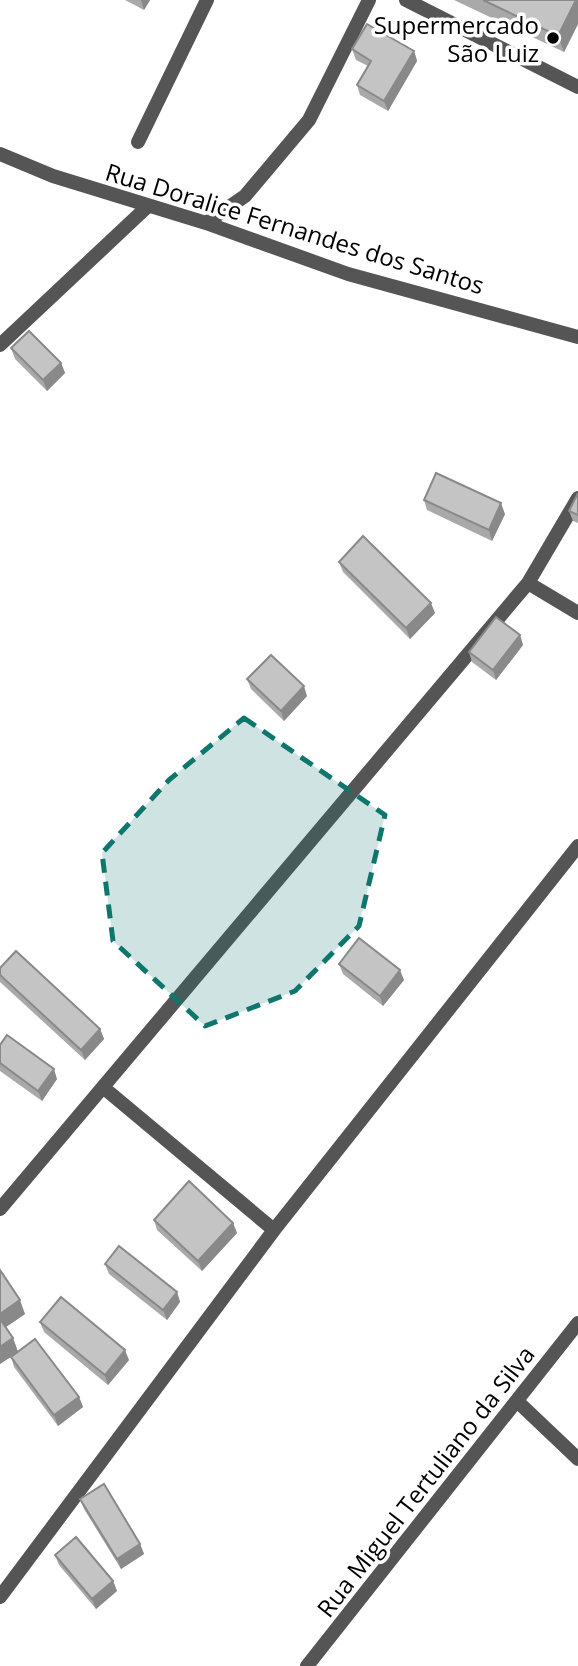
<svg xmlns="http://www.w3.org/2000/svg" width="578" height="1666" font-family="'Open Sans',sans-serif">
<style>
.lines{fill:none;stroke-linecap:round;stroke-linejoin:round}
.service{stroke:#555;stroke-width:14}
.minor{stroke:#555;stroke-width:14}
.tertiary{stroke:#555;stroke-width:14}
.wall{fill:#a9a9a9}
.shaded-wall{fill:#898989}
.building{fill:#c4c4c4;stroke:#898989;stroke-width:2}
.marked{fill:#0f766e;fill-opacity:0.2;stroke:#0f766e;stroke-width:5;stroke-dasharray:14 9;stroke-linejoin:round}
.poi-dot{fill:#000;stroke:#fff;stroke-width:2.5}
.labels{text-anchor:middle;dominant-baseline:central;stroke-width:7;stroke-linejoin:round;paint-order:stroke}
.poi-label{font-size:24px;fill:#000;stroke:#fff;text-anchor:end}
.street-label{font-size:24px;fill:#000;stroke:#fff}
</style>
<rect width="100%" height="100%" fill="#fff"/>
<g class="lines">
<!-- service -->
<path class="service" d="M138,142L207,0"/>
<!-- minor -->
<path class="minor" d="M0,154L53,176L206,223L348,274L578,337
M206,223L245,196L309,120L369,0
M0,345L148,206
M528,583L578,613
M104,1088L274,1230
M0,1209L528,583L578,498
M0,1597L274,1230L578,846"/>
<!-- tertiary -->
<path class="tertiary" d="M406,0L578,87
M517,1401L578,1459
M307,1666L578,1323"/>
</g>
<!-- wall -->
<path class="wall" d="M125,0H150L144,10Z
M454,0H578V24L564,52Z
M352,49L414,51L417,61L388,111L360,95L357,85L368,66L356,60Z
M11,348L61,363L65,373L47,391L15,359Z
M578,493V523L573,521L569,511Z
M424,500L505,514L492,541L427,510Z
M339,562L435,613L410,639L343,572Z
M520,635L523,645L496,680L472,662L469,652Z
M247,679L307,696L284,721L251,689Z
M339,964L404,980L383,1006L343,974Z
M0,968L100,1029L104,1039L85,1060L0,982Z
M0,1045L57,1079L42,1101L0,1071Z
M154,1220L233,1223L237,1233L202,1271L157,1230Z
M105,1264L177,1292L180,1302L167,1320L109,1274Z
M0,1270L25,1314L6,1327L13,1338L18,1352L79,1397L83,1407L58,1426L14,1367L11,1357L12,1356L0,1364Z
M40,1322L129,1360L108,1385L44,1332Z
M80,1499L140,1544L144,1554L121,1569L84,1509Z
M55,1555L113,1581L117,1591L96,1609L59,1565Z"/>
<!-- shaded-wall -->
<path class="shaded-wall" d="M141,0H150L144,10Z
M576,0H578V24L564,52L558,36Z
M414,51L417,61L388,111L384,101Z
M61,363L65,373L47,391L43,380Z
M501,503L505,514L492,541L489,530Z
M431,603L435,613L410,639L406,628Z
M520,635L523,645L496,680L493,670Z
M304,686L307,696L284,721L281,711Z
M400,970L404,980L383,1006L380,996Z
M100,1029L104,1039L85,1060L81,1050Z
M54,1069L57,1079L42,1101L38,1091Z
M233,1223L237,1233L202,1271L198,1261Z
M177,1292L180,1302L167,1320L163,1310Z
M20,1300L25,1314L3,1329L0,1322V1314Z
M13,1338L18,1352L0,1364V1347Z
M125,1350L129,1360L108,1385L105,1375Z
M79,1397L83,1407L58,1426L54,1415Z
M140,1544L144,1554L121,1569L117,1559Z
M113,1581L117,1591L96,1609L92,1599Z"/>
<!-- building -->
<path class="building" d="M483,0H576L558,36Z
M367,24L414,51L384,101L357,85L371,61L352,49Z
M29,331L61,363L43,380L11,348Z
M436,473L501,503L489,530L424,500Z
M578,493V515L569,511Z
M363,536L431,603L406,628L339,562Z
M496,617L520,635L493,670L469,652Z
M271,655L304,686L281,711L247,679Z
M359,938L400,970L380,996L339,964Z
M16,951L100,1029L81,1050L0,975V968Z
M7,1035L54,1069L38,1091L0,1063V1045Z
M189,1181L233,1223L198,1261L154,1220Z
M119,1246L177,1292L163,1310L105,1264Z
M0,1270L20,1300L0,1314Z
M61,1297L125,1350L105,1375L40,1322Z
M0,1319L13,1338L0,1347Z
M35,1339L79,1397L54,1415L11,1357Z
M104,1484L140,1544L117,1559L80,1499Z
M76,1537L113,1581L92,1599L55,1555Z"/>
<!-- marked area -->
<path class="marked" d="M244,718L385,815L359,926L295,991L205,1026L113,941L102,853L169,780Z"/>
<!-- markers -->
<circle class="poi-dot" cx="553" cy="38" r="7"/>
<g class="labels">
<!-- poi labels -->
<g class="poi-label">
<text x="539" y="24">Supermercado<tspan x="539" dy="28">São Luiz</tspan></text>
</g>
<!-- street labels -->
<g class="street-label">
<text transform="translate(295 228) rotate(17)">Rua Doralice Fernandes dos Santos</text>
<text transform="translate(425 1481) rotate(-52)">Rua Miguel Tertuliano da Silva</text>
</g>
</g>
</svg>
